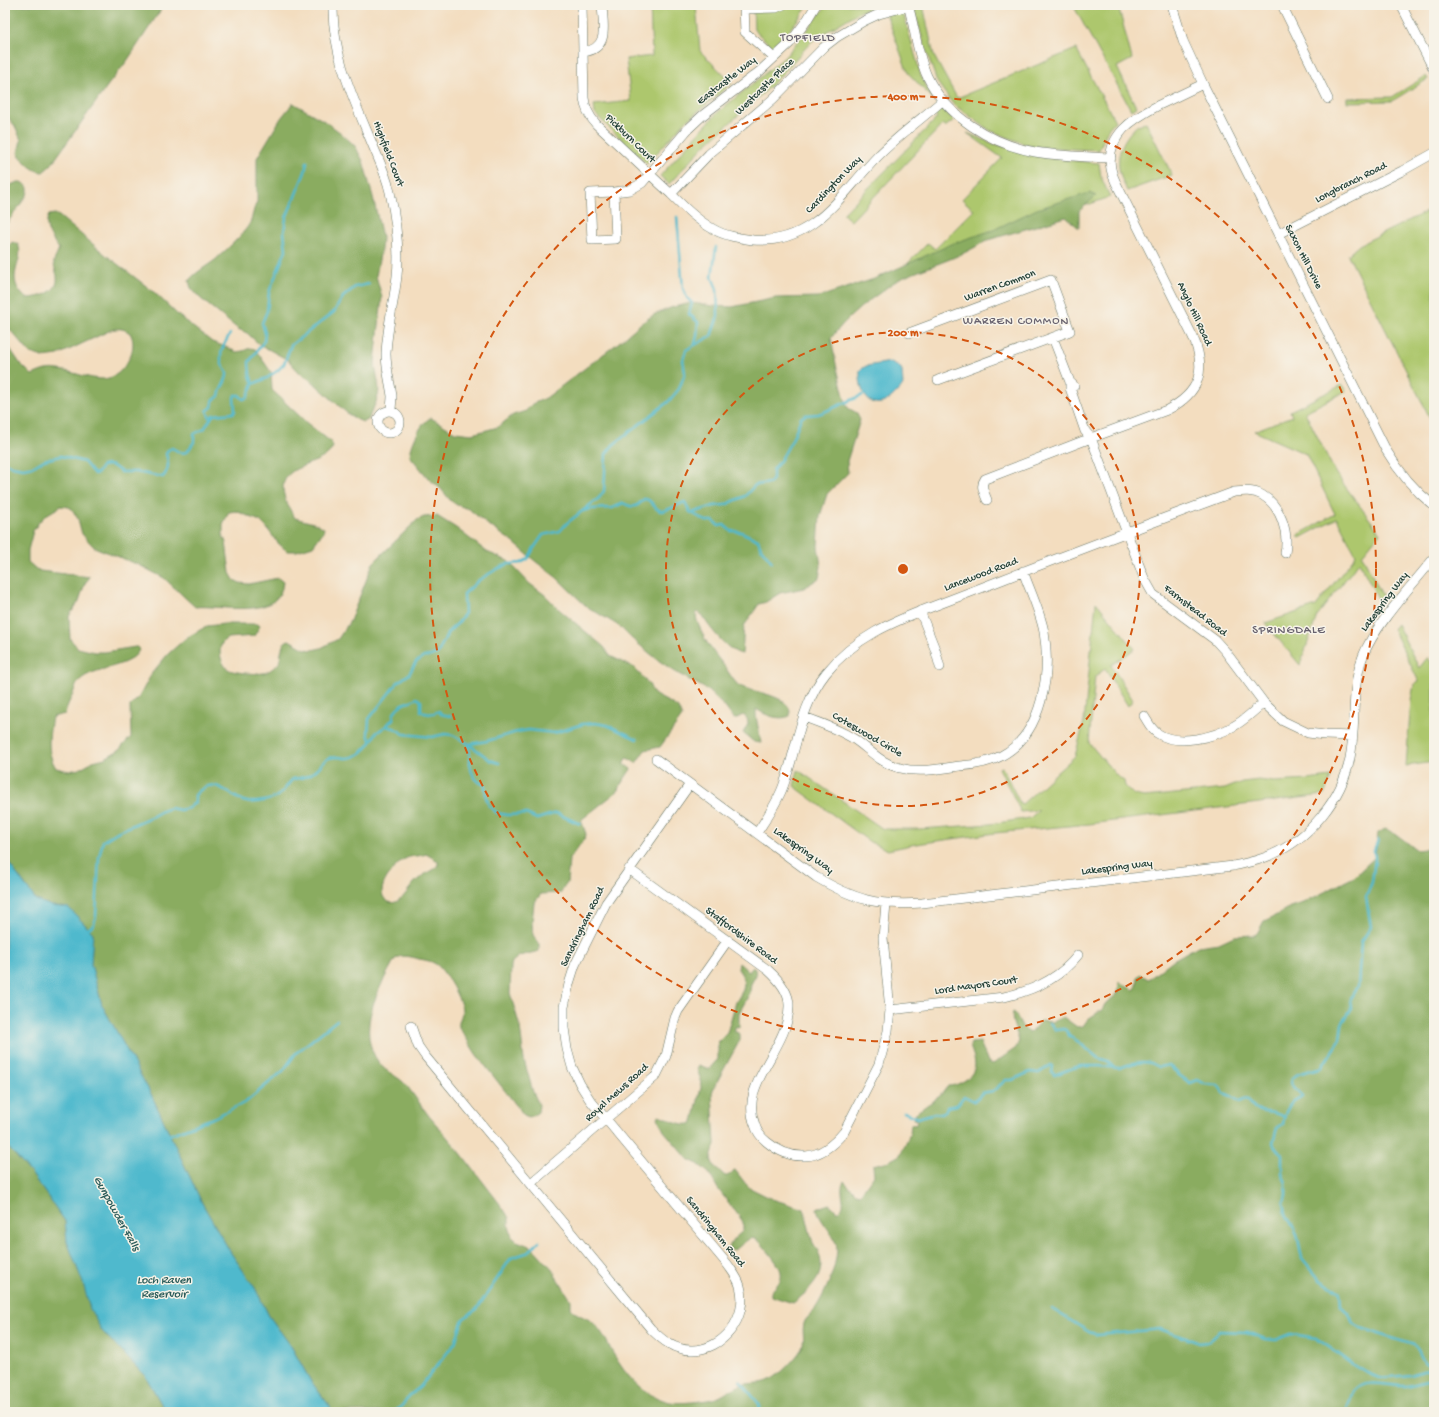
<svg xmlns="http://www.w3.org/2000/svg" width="1439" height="1417" font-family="'Gochi Hand',sans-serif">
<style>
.green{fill:#adc76d;stroke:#668250}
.forest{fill:#8aac60;stroke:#54744a;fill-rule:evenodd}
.water{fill:#50b9cd;stroke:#387b80}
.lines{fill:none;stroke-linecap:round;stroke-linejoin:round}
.stream{stroke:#50b9cd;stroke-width:2.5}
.minor-casing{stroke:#697565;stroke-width:10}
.minor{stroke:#fff;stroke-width:9}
.ring{fill:none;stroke:#d45610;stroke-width:2;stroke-dasharray:7 5}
.labels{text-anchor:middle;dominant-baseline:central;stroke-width:3;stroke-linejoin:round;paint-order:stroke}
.street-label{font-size:11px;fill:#1f3d34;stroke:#f7f3e8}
.neighbourhood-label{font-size:12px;letter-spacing:1px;fill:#68626e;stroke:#f7f3e8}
.water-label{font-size:12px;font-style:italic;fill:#2b5c5a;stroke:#f7f3e8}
.centre{fill:#d45610;stroke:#f7f3e8;stroke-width:2}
.ring-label{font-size:12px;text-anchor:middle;font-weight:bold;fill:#d45610;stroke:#f7f3e8;stroke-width:3;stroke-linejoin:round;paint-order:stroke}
</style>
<rect width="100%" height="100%" fill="#f7f3e8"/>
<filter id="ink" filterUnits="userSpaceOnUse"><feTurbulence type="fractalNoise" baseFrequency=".025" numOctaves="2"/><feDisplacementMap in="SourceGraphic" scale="8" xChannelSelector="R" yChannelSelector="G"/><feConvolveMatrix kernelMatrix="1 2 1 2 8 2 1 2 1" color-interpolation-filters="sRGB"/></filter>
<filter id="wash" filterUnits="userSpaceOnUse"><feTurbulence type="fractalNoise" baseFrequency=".012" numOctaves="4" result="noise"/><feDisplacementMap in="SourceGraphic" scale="16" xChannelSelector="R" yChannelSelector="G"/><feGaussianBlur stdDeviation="0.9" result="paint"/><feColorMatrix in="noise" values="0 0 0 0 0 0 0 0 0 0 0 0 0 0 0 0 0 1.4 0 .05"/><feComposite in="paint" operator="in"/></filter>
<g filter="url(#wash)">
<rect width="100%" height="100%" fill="#f3ddbf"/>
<!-- green -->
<path class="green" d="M650,5H696L700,51L732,83L684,123L647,164L595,114L594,105L631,101L626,59L652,56Z
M753,5H809L775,49L754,30Z
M827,5H877L857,13L812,41L771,86L704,146L669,184L660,176L717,113L785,57Z
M883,5H901L921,76L933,99L908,73Z
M913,5H923L934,56L957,98L1076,49L1115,121L1108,129L1099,150L1071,149L1030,146L989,130L953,104L937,82L924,44Z
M1073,5H1118L1132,59L1117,67L1136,107L1131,110Z
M1426,76L1428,79L1392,101L1347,102V98L1392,97Z
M941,108L954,120L945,127L943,124L851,221L843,214L937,118L935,114Z
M1146,122L1172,175L1127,191C1125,186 1122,181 1121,176C1114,157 1123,137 1138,125L1139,126Z
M967,133L994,144L1046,158L1099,163L1101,177L1110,197L901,270L928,243L935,249L974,210L962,199L1002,158Z
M1434,208V426L1348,255L1359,245Z
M1342,385L1346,391L1305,412L1336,474L1380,533L1362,555L1384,599L1381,604L1359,562L1317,616L1300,665L1265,623L1316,606L1356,555L1337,518L1300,538L1298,535L1335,514L1306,454L1254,431L1292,416L1290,411Z
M1096,602L1135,649L1111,665L1133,700L1128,706L1105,669L1095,676L1089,743L1116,775L1124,781L1125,786L1134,795L1144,797L1225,789L1242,782L1259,780L1274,782L1308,780L1331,777L1324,795L1089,824L995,833L916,844L888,850L870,842L794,786L798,770L883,829H920L990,824L1030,818L1039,810L1021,812L999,768L1002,767L1021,805L1075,756L1084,722Z
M1397,624L1419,668L1428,657L1434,667V762L1406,766L1411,700L1414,685L1419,682L1393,629Z"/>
<!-- forest -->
<path class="forest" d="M5,5H164L127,61L108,85L51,165L43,172C33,172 25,162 19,155L18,153L21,140L15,126L5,114Z
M293,103L326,122L341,133L355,146L363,161L373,197L382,237L381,249L376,276L382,297L375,362C375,373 381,386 378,396C376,404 371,412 368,420L363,422L358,420L348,414L313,382L300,373L288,360L259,344L247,333L238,329L223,317L200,298L191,288L189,281C190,276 210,264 215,260C225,251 244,234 250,223C253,216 253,209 257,202V158L281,118Z
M18,182C27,183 30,187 27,195L5,226V187Z
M1089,193L1096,196L1079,211V228L1066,217L985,241C959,259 927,266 898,280C892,283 886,288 881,292C862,305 845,320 831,338L836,364L845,400L848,408L857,413L860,420L847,461L848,473L827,494L820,516L818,546L821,566L819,578L804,588L780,593L766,602L759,604L744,626L742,654C726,651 709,626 700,613L698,612L696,614C696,620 698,623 700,628C706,644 715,654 725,667C729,673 733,680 738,685C750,693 794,694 790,716C779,721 765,715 756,709V716L761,743L754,742L743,733L748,724L747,718L743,715L735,719L733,718L725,707L706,689L677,673L658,660L631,638L619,626L586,606L556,577L535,561L513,542L487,524L469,509L457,505L451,501L441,489L429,479L410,456C410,447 421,421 431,418L455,432L472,434L498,427L513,415L526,411L532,404L546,398L618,343L640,324L655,314L673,307L691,303L713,306L732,307L776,298L819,297L874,279L954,243L993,230L1037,209Z
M49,215L55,214L59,216L107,256L154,292L179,316L212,342L226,347L236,352L243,351L250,348L255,349L271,372L272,390L308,424L331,442L333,447C323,470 273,460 285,499C288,506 291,512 295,518L317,524L324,528L323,532L313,546L297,551H287L278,543L266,527L260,521L236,511L229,512L223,524V536L226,542L230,573L234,580L240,583L249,584L278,578L283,582C280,622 220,604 195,607L164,578L139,565L94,547L82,534L78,519L72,509L69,507L61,506L46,515L39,522L33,531L28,550V562L36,569L40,571L90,577L85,583L79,601L69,616L70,639L78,648L95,652H105L135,647H138L139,650C130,669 93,666 79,681C74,687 74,694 70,700C68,705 66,708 65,714L52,717C49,735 46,752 56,768L69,771L79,769L93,761L105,758L119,750L131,737L130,706L139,697L152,673L168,654L186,638L207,626L224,624H258L260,626L254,636L228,638C216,643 219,662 228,669C232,673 262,675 267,672C271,670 276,666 279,663C282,655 280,642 289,640L305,649L312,650L321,648L338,639L350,621L373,563L417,520L424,517L437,516L456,528L487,552L508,561L530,584L545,595L561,611L604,647L610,656L633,667L649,684L653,693L657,696L672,704L678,708L682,717L660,747L645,750L636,763L627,758L624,764L631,769L621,784L619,790L581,820L586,834L585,838L569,859L567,883L560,893L541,894L534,903L532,922L533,935L539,944V951L519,956L512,962L511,966L510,993L520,1027L524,1060L533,1092L539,1105L538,1112L534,1115L529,1117L524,1115L476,1054L459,1027C458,1021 462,1017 462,1011C462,1001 445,971 437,965C432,961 425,960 419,959C412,957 402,954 395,959C378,989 355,1030 379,1063C386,1073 399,1076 407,1086L429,1116L460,1152L503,1208L509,1218V1226L512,1237L517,1241L532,1247L556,1273L555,1275L571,1300V1308C577,1316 584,1316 591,1321C595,1324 601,1331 603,1335C606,1339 608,1344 610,1348C624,1373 638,1392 666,1401C677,1405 709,1401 719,1397C727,1393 733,1388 741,1385C751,1382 761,1385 770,1380C781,1374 792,1362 799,1353C808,1340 800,1331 805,1321C807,1318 810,1315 813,1312C824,1297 836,1269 837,1250C837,1235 821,1224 817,1210L818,1208L829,1204L833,1207L836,1211H839C846,1205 842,1199 842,1191C841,1188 843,1184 844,1181L856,1193L860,1194L874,1175L873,1165L889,1161L900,1155L910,1134L911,1124L916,1125L917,1120L913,1119L917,1112L940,1096L948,1086C959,1086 974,1077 975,1065C975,1059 972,1052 970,1046L971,1043L980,1042L988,1062L993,1064L1016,1048L1019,1041C1017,1031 1010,1022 1013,1012L1015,1013L1023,1028L1030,1033L1041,1021L1052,1022L1063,1017L1077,1027L1083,1026L1088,1019L1103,1009L1107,1003L1118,993L1119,982L1134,990L1137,986L1138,976L1140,974L1148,979H1149L1173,960L1198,946L1219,943L1234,936L1255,935L1258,932L1264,921L1279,914L1290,907L1303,903L1354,877L1375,857L1378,833L1385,829L1397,835L1417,850L1424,849L1434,845V1412H334L310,1380L291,1346L269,1316L255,1288L231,1253L202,1203L151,1094L102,1005L91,964L93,933L69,908L52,906L36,900L5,858V341L19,362L32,375C42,371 47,368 59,370C88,374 111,393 129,359C133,351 135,341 130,333C123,328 119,328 111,330L58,355L43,357L30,353L5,324V250L12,242L18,244C26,262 2,277 26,298C38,298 59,293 57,277C57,273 53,266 54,261C55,258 58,253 59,249C53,240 42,227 49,215ZM426,854L438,861V867C429,871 422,876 415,882C409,888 404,899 396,902C393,903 390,903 387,901C372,890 395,865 405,859C411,855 419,857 426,854Z
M739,963L749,972L753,967L755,969L756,975L751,984L750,993L739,1013V1028L736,1026L734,1031L740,1034V1040L714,1087L712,1093L715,1144L711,1159L714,1166L725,1176C729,1176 731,1174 734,1170H735L745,1183L750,1188L772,1199L804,1209C808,1220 809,1232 813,1243C815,1247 818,1250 819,1254C827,1276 809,1291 793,1303L771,1296V1292C774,1288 781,1282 781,1277C782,1273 780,1268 778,1265C776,1261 760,1240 756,1239C745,1235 739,1253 729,1250C729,1242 737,1236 743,1231V1222L739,1216L718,1189L709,1173L698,1164L689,1160L664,1131L658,1118L659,1115C668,1118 685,1129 693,1122L702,1083L697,1069L699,1065L709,1069L718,1059V1042L727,1033L736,1002L743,990L744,984L742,975L738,969Z
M5,1144L31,1173L65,1221L67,1241L102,1331L146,1377L166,1412H5Z"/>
<!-- water -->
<path class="water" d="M891,362L899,366L902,370L903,385C898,391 889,402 881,403C863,406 859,383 860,370L866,366Z
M5,858L36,900L52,906L69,908L93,933L91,964L102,1005L151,1094L202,1203L231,1253L255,1288L269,1316L291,1346L310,1380L334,1412H166L146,1377L102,1331L90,1309L83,1283L67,1241L65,1221L31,1173L5,1144Z"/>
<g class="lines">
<!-- stream -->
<path class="stream" d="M677,217L683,289L687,298L692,303L689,314L698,322L697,336L695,344
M253,384L250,375L249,362L264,341L265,333L262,323L267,311L269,292L286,250L284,232L286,218L305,172L307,162
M210,418L207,411L212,407L213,401L219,396C220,388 226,383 227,375C228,371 223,368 222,364C218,353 225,343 230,334
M5,463L12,466L23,468L34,466L44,460L61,456L84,462L94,474L98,473L102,466L108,465L113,466L121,472H136L163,477C169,470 169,462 166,454L168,450L172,448L181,453L187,452L194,442V434L204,429L213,415L233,413L235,411L234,398L235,395H239L243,399L247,398L253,384L267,378L277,371L284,364L291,345L334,312L343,297L355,287L369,284
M583,511L589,509L612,508L623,503C629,506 634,509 640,503C641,502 643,500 644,499C652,498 654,511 662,511C670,510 678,504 685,502L690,512L706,521H713L719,526L724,525L731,531L741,532L758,540L761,548L772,562
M692,513L714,506L725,505L745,496L755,485L770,483L773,479V470L780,461L792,440L801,418L805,415L818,414L824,412L865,394
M386,726L393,719C394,704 406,704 417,698L421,701V711C426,715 433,714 439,711L441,714L450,716
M371,742L376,733L386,726L394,728L404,734L432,737L445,734L453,735L469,744L487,741L517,732L529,730L554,733L583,724L595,723L607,725L637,739
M469,744C471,757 467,770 477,780C479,783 482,783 485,786L486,797L489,806L497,813L507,815L526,814L537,819L556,813L580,824
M469,744L490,760L499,763
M1378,840L1374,850L1375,859L1372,882L1366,897L1371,927L1361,942L1358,987L1350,998L1351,1009L1342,1024L1340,1039L1322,1067L1298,1074L1292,1078L1291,1085L1301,1094L1302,1096C1299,1099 1295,1099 1293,1102C1287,1107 1284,1116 1283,1124L1277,1128L1273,1143L1277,1150L1282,1155V1173L1286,1183V1194L1284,1203L1286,1214L1297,1234L1302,1258L1320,1280L1339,1291L1340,1293L1341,1306L1349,1314L1354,1323L1360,1328L1414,1345L1418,1350L1424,1362L1434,1369
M88,929L94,924L96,916L99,857L103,841L117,832L153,816L162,811L170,808L180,810L189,808L195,802V795C214,774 225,793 243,801C252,804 268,801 276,797C284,793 287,784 293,779C302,778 309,777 316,770C320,767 322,762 327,759C332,756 340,757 345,758C357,758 365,751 371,742L368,734L369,719L397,683L409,674L416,662L424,657L431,656L438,653L448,632L458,623L465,613L464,594L479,580L497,569L508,564L521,563L528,559L534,548L543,535L560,531L567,523L599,498L604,491L606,454L613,445L668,402L679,389L685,373L683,360L686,350L711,336L718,316L717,289L712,277L716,247
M1050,1023L1056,1030L1065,1029L1070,1037L1076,1040L1098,1058L1108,1061L1114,1067
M904,1112L917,1118L935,1113L942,1114L945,1112L947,1107L957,1105L964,1096L974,1101L982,1093L993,1091L1006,1080H1012L1030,1072L1039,1073L1051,1065L1053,1066L1052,1072L1054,1075L1073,1068L1081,1066H1099L1119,1068L1134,1063L1144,1062L1151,1063L1159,1067L1169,1065L1179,1075L1190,1083L1198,1080L1205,1084L1218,1085L1224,1093L1233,1097L1240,1102L1245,1099L1248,1100C1260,1119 1268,1107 1284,1117
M169,1135L213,1118L246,1102L283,1071L296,1053L337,1020
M1052,1309L1089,1332L1098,1335L1160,1329L1197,1342L1209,1341L1219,1331L1247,1332L1265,1339L1276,1340L1291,1334L1316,1338L1354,1365L1367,1373L1379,1378L1411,1375L1422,1371L1434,1369
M740,1381L759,1404L760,1412
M394,1412L401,1407L410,1395L420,1387L455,1343L463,1319L477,1309L511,1258L529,1252L539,1241
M1346,1412L1353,1391C1365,1377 1390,1387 1405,1386C1412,1386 1420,1382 1427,1381L1434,1385"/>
</g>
</g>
<g filter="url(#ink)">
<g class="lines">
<defs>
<path id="minor" d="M333,5C332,53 353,98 371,141C378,158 386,174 390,192C396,220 400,248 397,276C394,302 387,328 386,354C386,368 390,382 392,396C392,401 391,406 391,411
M582,5L584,98C585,109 589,116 596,124C621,147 646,171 671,194C684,207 697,220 713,229C725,236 739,238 753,240C814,245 841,194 878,156C898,136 921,119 942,101
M744,5L745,32L774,58
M908,5C915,28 917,54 927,76C946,116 991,144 1035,152C1060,156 1085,157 1111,158
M1172,5L1183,41L1203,84L1386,450C1399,472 1414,490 1434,506
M1282,5L1328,99
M1401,5L1434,70
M744,9L776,8L783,5
M583,52C610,49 603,25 602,5
M614,192L616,239L592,240L590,193L614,192L630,190L642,183L688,129L703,115L760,71L790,43L807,20L816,5
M671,194L709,154L773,99L824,47L837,37L864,21L879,14L909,6
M1278,234L1402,171L1434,153
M909,333L1051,280L1070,331L938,380
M1053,338L1070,382L1074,386
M1070,382V388L1085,431L1091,438L1144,578L1153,594L1215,640L1225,651L1264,703L1283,721L1308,733L1325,735L1352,736
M378 422a11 11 0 1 1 22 0a11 11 0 1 1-22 0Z
M987,500C984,492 980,486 985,479L1091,438L1167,410C1200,393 1207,370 1193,337L1116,183C1114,179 1112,174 1111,169C1105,135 1134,118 1159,105C1174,98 1188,91 1203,84
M920,611L935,649L940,667
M1144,716C1148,722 1151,729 1157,733C1177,747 1215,737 1234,726C1245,720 1254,710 1264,703
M804,717C821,723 838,729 854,739C869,749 881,764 900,768C919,773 940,769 960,766C974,765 988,763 1001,756C1043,734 1051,673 1044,632C1040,611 1030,591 1023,571
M656,759L816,877C855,900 877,906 922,903L1233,866C1246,863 1258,861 1271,855C1309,839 1342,799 1350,758C1357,723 1350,690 1363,656C1376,623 1412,586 1434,558
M757,833C767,817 778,802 784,784C797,747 801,704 826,673C855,637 892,622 934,606C958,597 981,588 1004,579C1081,549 1157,521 1234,492C1243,491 1253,490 1262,495C1281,506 1289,532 1285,553
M629,869L768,970C778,979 789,991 789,1005C790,1048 738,1083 755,1125C757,1132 762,1138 767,1142C779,1152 791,1157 806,1156C822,1155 834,1144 844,1132L879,1064L888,1031L890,1010L883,938L886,904
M890,1010L1004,997C1032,991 1060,978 1078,955
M411,1026L418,1046L425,1056L651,1329C662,1340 674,1350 691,1350C723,1351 749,1317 740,1286C738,1278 732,1271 728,1265L590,1100L580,1084L572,1067L567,1049L564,1028V1007L569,984L575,965L606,903L690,784
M531,1183L656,1076L666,1056L675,1018L678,1011L728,940"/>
</defs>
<!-- minor casing -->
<use href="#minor" class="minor-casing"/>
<!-- minor -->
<use href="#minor" class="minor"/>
</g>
</g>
<!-- distance rings -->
<g class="ring">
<circle cx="903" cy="569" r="237"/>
<circle cx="903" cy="569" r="473"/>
</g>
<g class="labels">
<!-- street labels -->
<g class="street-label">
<text transform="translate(727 81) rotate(-38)">Eastcastle Way</text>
<text transform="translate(765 87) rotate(-44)">Westcastle Place</text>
<text transform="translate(630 139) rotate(44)">Pickburn Court</text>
<text transform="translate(388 154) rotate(69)">Highfield Court</text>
<text transform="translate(1351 183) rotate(-27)">Longbranch Road</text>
<text transform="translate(834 185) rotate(-46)">Cardington Way</text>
<text transform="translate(1303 257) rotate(63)">Saxon Hill Drive</text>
<text transform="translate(1000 286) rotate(-20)">Warren Common</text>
<text transform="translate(1194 314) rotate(65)">Anglo Hill Road</text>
<text transform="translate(981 575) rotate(-21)">Lancewood Road</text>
<text transform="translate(1385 602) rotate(-53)">Lakespring Way</text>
<text transform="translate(1195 611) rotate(38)">Farmstead Road</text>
<text transform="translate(867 735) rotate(30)">Coteswood Circle</text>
<text transform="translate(803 851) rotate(36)">Lakespring Way</text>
<text transform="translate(1117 868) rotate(-7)">Lakespring Way</text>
<text transform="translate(583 927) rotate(-64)">Sandringham Road</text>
<text transform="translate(741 936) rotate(37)">Staffordshire Road</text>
<text transform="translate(976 986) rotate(-8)">Lord Mayors Court</text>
<text transform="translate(617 1093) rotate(-42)">Royal Mews Road</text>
<text transform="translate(715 1232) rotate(51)">Sandringham Road</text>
</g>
<!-- neighbourhood labels -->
<g class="neighbourhood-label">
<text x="808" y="39">TOPFIELD</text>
<text x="1016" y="322">WARREN COMMON</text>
<text x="1289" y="631">SPRINGDALE</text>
</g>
<!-- water labels -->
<g class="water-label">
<text transform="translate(116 1214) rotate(61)">Gunpowder Falls</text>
<text x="164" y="1281">Loch Raven<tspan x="164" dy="14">Reservoir</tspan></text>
</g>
</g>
<circle cx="903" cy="569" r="6" class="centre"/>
<g class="ring-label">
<text x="903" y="100">400 m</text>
<text x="903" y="336">200 m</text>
</g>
<!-- margin -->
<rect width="1439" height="1417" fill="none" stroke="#f7f3e8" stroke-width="20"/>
</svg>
